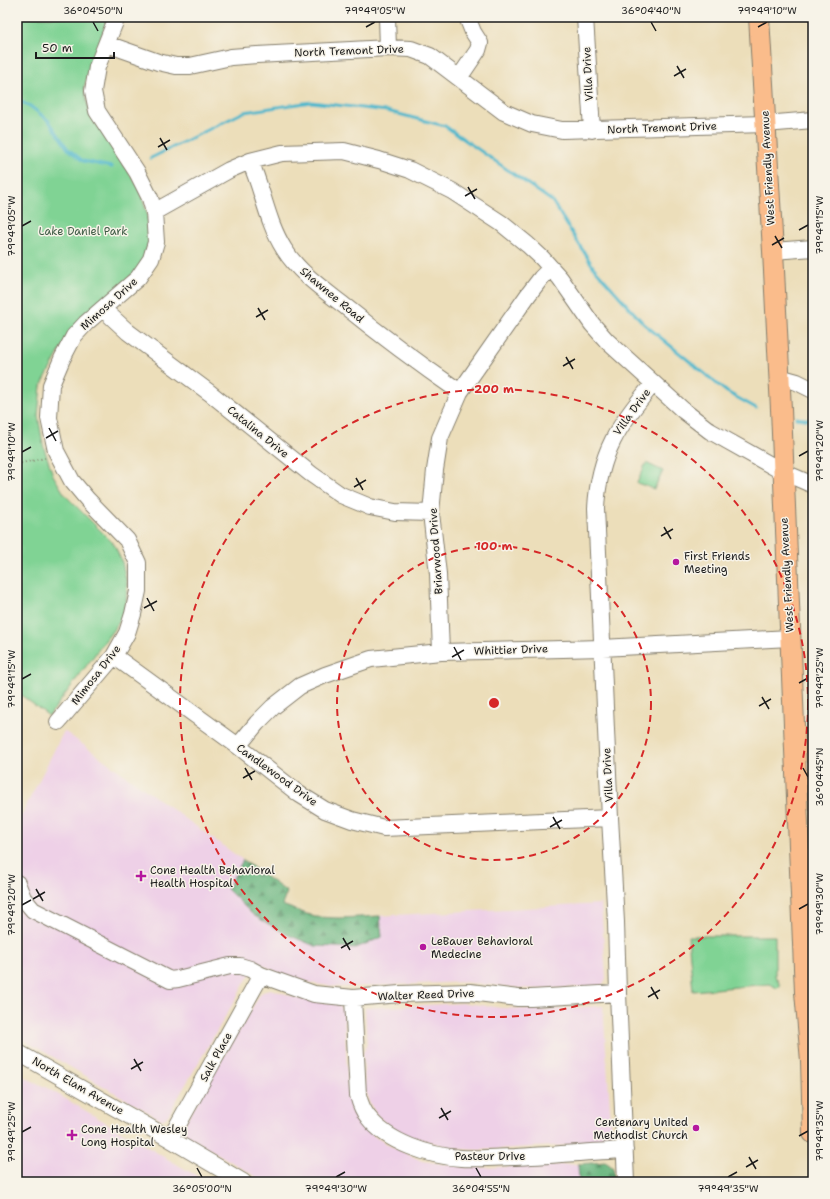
<svg xmlns="http://www.w3.org/2000/svg" width="830" height="1199" font-family="'Shantell Sans',sans-serif">
<style>
.built{fill:#eed0e7}
.forest{fill:url(#forest-firs);stroke:#42684d}
.park{fill:#80d394;stroke:#4e7858}
.lines{fill:none;stroke-linecap:round;stroke-linejoin:round}
.stream{stroke:#4eb7cc;stroke-width:3}
.minor-casing{stroke:#847d6b;stroke-width:18}
.major-casing{stroke:#847d6b;stroke-width:22}
.path{stroke:#847d6b;stroke-width:2;stroke-dasharray:1 3;stroke-linecap:butt}
.minor{stroke:#fff;stroke-width:16}
.major{stroke:#fabc8b;stroke-width:20}
.ticks{fill:none;stroke:#1c1c1c;stroke-width:1.5}
.ring{fill:none;stroke:#d62828;stroke-width:2;stroke-dasharray:7 5}
.poi-dot{fill:#b5179e;stroke:#f7f3e8;stroke-width:1.5}
.labels{text-anchor:middle;dominant-baseline:central;stroke-width:3;stroke-linejoin:round;paint-order:stroke}
.street-label{font-size:11px;fill:#1c1c1c;stroke:#f7f3e8}
.park-label{font-size:11px;fill:#3f5c46;stroke:#f7f3e8}
.poi-label{font-size:11px;fill:#1c1c1c;stroke:#f7f3e8;text-anchor:start}
.centre{fill:#d62828;stroke:#f7f3e8;stroke-width:2}
.ring-label{font-size:12px;text-anchor:middle;font-weight:bold;fill:#d62828;stroke:#f7f3e8;stroke-width:3;stroke-linejoin:round;paint-order:stroke}
.neatline{fill:none;stroke:#1c1c1c;stroke-width:1.5}
.ticks-label{font-size:10px;text-anchor:middle;fill:#1c1c1c}
</style>
<defs>
<pattern id="forest-firs" width="22" height="20" patternUnits="userSpaceOnUse"><rect width="22" height="20" fill="#68b57e"/><path d="M5 1l3.5 6h-7zM16 11l3.5 6h-7z" fill="#559266"/></pattern>
</defs>
<rect width="100%" height="100%" fill="#f7f3e8"/>
<filter id="ink" filterUnits="userSpaceOnUse"><feTurbulence type="fractalNoise" baseFrequency=".025" numOctaves="2"/><feDisplacementMap in="SourceGraphic" scale="8" xChannelSelector="R" yChannelSelector="G"/><feConvolveMatrix kernelMatrix="1 2 1 2 8 2 1 2 1" color-interpolation-filters="sRGB"/></filter>
<filter id="wash" filterUnits="userSpaceOnUse"><feTurbulence type="fractalNoise" baseFrequency=".012" numOctaves="4" result="noise"/><feDisplacementMap in="SourceGraphic" scale="16" xChannelSelector="R" yChannelSelector="G"/><feGaussianBlur stdDeviation="0.9" result="paint"/><feColorMatrix in="noise" values="0 0 0 0 0 0 0 0 0 0 0 0 0 0 0 0 0 1.4 0 .05"/><feComposite in="paint" operator="in"/></filter>
<g filter="url(#wash)">
<rect width="100%" height="100%" fill="#ecdeba"/>
<!-- built -->
<path class="built" d="M64,731L287,892L282,905L315,917L339,918L601,904L606,978L603,984L599,986L540,989L519,988L464,982L340,987L315,984L282,975L257,962L168,1115L164,1119H160L17,1036V824Z
M270,989L298,998L337,1004L341,1007L344,1012L348,1092L352,1109L361,1123L375,1137L392,1147L422,1161L456,1166L480,1168L578,1164L579,1182H265L186,1135L183,1126L261,993Z
M466,1003L501,1008L542,1010L603,1006L612,1138L606,1143L480,1150L458,1149L434,1143L406,1135L384,1122L376,1114L369,1102L365,1090L363,1053L367,1046L365,1008Z
M17,1071L20,1075L47,1088L207,1182H17Z"/>
<!-- forest -->
<path class="forest" d="M243,860L287,892L282,905L315,917L339,918L380,916L382,937L356,948L315,946L286,934L253,915L227,889Z
M606,1162L613,1168L614,1182H579L578,1164Z"/>
<!-- park -->
<path class="park" d="M17,17H108L84,87L89,112L138,186L147,213L150,240L140,267L69,334L41,386L38,415L43,445L53,475L65,495L114,544L122,562L127,584L126,603L122,618L49,716L17,692Z
M646,463L663,471L654,489L637,483Z
M688,936H775V976L780,985V987L777,988L769,984L693,991Z"/>
<g class="lines">
<!-- stream -->
<path class="stream" d="M17,100L30,106L49,121L68,149L83,161L112,167
M151,158L244,112L311,102L387,111L445,126L552,201L594,268L644,324L727,392L756,408
M796,418L813,420
M813,433L811,435L813,438"/>
</g>
</g>
<g filter="url(#ink)">
<g class="lines">
<defs>
<path id="minor" d="M387,17L388,48
M585,17L592,130
M107,44L158,62L176,66H190L231,57L257,55L388,48L411,49L430,56L504,112L532,124L562,130L765,124L813,120
M459,78L478,50L480,43L473,32L467,17
M250,161C263,190 267,222 284,249C299,273 324,290 346,307C383,337 421,365 460,392
M154,212L229,170L250,161L282,153L344,151L379,160L410,170L452,191L501,223L528,245L542,258L560,278L592,324L607,341L684,411L710,431L783,472L813,485
M773,251L813,248
M103,309L128,332L210,393L311,474L341,495L370,507L395,512L431,513
M779,377L797,382L813,390
M441,652L438,574L431,513L435,470L440,438L460,392L528,295L541,278L551,268
M114,656L238,746L299,794L325,810L352,820L384,828L610,818
M58,722L114,656L127,633L133,614L138,591V563L127,540L87,499L72,481L56,451L49,418L51,385L62,359L74,336L86,323L138,278L151,259L156,242L154,212L150,198L137,172L97,111L93,91L97,67L117,17
M238,746L257,723L273,707L300,686L325,675L371,659L441,652L602,648L790,638
M17,883L23,898L33,910L170,980L178,979L230,966H240L250,969L261,975L314,994L353,998L400,994L470,992L518,998H531L618,993
M353,998L358,1095C360,1103 363,1111 368,1117C388,1143 430,1156 461,1158C479,1159 497,1157 515,1157C552,1155 588,1152 625,1150
M17,1052L170,1139L243,1182
M170,1139L261,975
M626,1182L618,993L616,922L610,818L596,508C599,453 619,424 653,384"/>
<path id="major" d="M759,17L773,251L781,409L805,992L811,1061L813,1133"/>
</defs>
<!-- minor casing -->
<use href="#minor" class="minor-casing"/>
<!-- major casing -->
<use href="#major" class="major-casing"/>
<!-- path -->
<path class="path" d="M17,464L45,458"/>
<!-- minor -->
<use href="#minor" class="minor"/>
<!-- major -->
<use href="#major" class="major"/>
</g>
</g>
<!-- ticks -->
<path class="ticks" d="M93,22L98,31M651,22L656,31M366,27L375,22M758,27L767,22M677,66L684,78M674,76L686,69M160,138L167,150M158,147L170,140M468,187L475,199M465,196L477,189M22,226L31,221M799,230L808,225M775,236L782,248M772,245L784,238M258,308L265,320M256,317L268,310M566,357L573,369M563,366L575,359M49,428L56,441M46,438L58,431M22,452L31,447M799,456L808,451M356,478L363,490M354,487L366,480M664,527L671,539M661,536L673,529M147,598L154,611M144,608L157,601M454,647L461,660M452,657L464,650M22,679L31,674M799,683L808,678M762,697L769,709M759,706L771,699M245,768L252,780M803,768L808,777M243,778L255,771M553,817L560,829M550,827L562,820M36,889L43,901M33,899L45,892M22,905L31,900M799,909L808,904M343,938L350,950M341,948L353,941M651,987L658,999M648,997L660,990M134,1059L141,1071M131,1069L143,1062M441,1108L448,1120M439,1118L451,1111M22,1132L31,1127M799,1136L808,1131M749,1157L756,1169M746,1167L758,1160M197,1168L202,1177M476,1168L481,1177M336,1177L345,1172M728,1177L737,1172"/>
<!-- distance rings -->
<g class="ring">
<circle cx="494" cy="703" r="157"/>
<circle cx="494" cy="703" r="314"/>
</g>
<!-- markers -->
<g class="poi-dot">
<circle cx="676" cy="562" r="4"/>
<path d="M139 870h4v4h4v4h-4v4h-4v-4h-4v-4h4z"/>
<circle cx="423" cy="947" r="4"/>
<circle cx="696" cy="1128" r="4"/>
<path d="M70 1129h4v4h4v4h-4v4h-4v-4h-4v-4h4z"/>
</g>
<g class="labels">
<!-- street labels -->
<g class="street-label">
<text transform="translate(349 51) rotate(-2)">North Tremont Drive</text>
<text transform="translate(588 74) rotate(-93)">Villa Drive</text>
<text transform="translate(662 128) rotate(-2)">North Tremont Drive</text>
<text transform="translate(768 168) rotate(-93)">West Friendly Avenue</text>
<text transform="translate(332 295) rotate(40)">Shawnee Road</text>
<text transform="translate(109 304) rotate(-42)">Mimosa Drive</text>
<text transform="translate(632 412) rotate(-54)">Villa Drive</text>
<text transform="translate(258 432) rotate(39)">Catalina Drive</text>
<text transform="translate(436 551) rotate(-94)">Briarwood Drive</text>
<text transform="translate(787 575) rotate(-93)">West Friendly Avenue</text>
<text transform="translate(511 650) rotate(-2)">Whittier Drive</text>
<text transform="translate(96 675) rotate(-52)">Mimosa Drive</text>
<text transform="translate(277 775) rotate(36)">Candlewood Drive</text>
<text transform="translate(608 775) rotate(-93)">Villa Drive</text>
<text transform="translate(426 995) rotate(-2)">Walter Reed Drive</text>
<text transform="translate(216 1057) rotate(-61)">Salk Place</text>
<text transform="translate(78 1086) rotate(30)">North Elam Avenue</text>
<text x="490" y="1156">Pasteur Drive</text>
</g>
<!-- park labels -->
<g class="park-label">
<text x="83" y="231">Lake Daniel Park</text>
</g>
<!-- poi labels -->
<g class="poi-label">
<text x="684" y="556">First Friends<tspan x="684" dy="13">Meeting</tspan></text>
<text x="150" y="870">Cone Health Behavioral<tspan x="150" dy="13">Health Hospital</tspan></text>
<text x="431" y="941">LeBauer Behavioral<tspan x="431" dy="13">Medecine</tspan></text>
<text x="688" y="1122" text-anchor="end">Centenary United<tspan x="688" dy="13">Methodist Church</tspan></text>
<text x="81" y="1129">Cone Health Wesley<tspan x="81" dy="13">Long Hospital</tspan></text>
</g>
</g>
<circle cx="494" cy="703" r="6" class="centre"/>
<g class="ring-label">
<text x="494" y="393">200 m</text>
<text x="494" y="550">100 m</text>
</g>
<!-- margin -->
<rect width="830" height="1199" fill="none" stroke="#f7f3e8" stroke-width="44"/>
<!-- scale -->
<path d="M36 52v6h78v-6" fill="none" stroke="#1c1c1c" stroke-width="2"/>
<text x="42" y="52" font-size="12" fill="#1c1c1c" stroke="#f7f3e8" stroke-width="3" paint-order="stroke">50 m</text>
<rect x="22" y="22" width="786" height="1155" class="neatline"/>
<g class="ticks-label">
<text x="93" y="14">36°04'50"N</text>
<text x="375" y="14">79°49'05"W</text>
<text x="651" y="14">36°04'40"N</text>
<text x="767" y="14">79°49'10"W</text>
<text transform="translate(819 225) rotate(-90)" y="4">79°49'15"W</text>
<text transform="translate(11 226) rotate(-90)" y="4">79°49'05"W</text>
<text transform="translate(819 451) rotate(-90)" y="4">79°49'20"W</text>
<text transform="translate(11 452) rotate(-90)" y="4">79°49'10"W</text>
<text transform="translate(819 678) rotate(-90)" y="4">79°49'25"W</text>
<text transform="translate(11 679) rotate(-90)" y="4">79°49'15"W</text>
<text transform="translate(819 777) rotate(-90)" y="4">36°04'45"N</text>
<text transform="translate(819 904) rotate(-90)" y="4">79°49'30"W</text>
<text transform="translate(11 905) rotate(-90)" y="4">79°49'20"W</text>
<text transform="translate(819 1131) rotate(-90)" y="4">79°49'35"W</text>
<text transform="translate(11 1132) rotate(-90)" y="4">79°49'25"W</text>
<text x="202" y="1192">36°05'00"N</text>
<text x="336" y="1192">79°49'30"W</text>
<text x="481" y="1192">36°04'55"N</text>
<text x="728" y="1192">79°49'35"W</text>
</g>
</svg>
